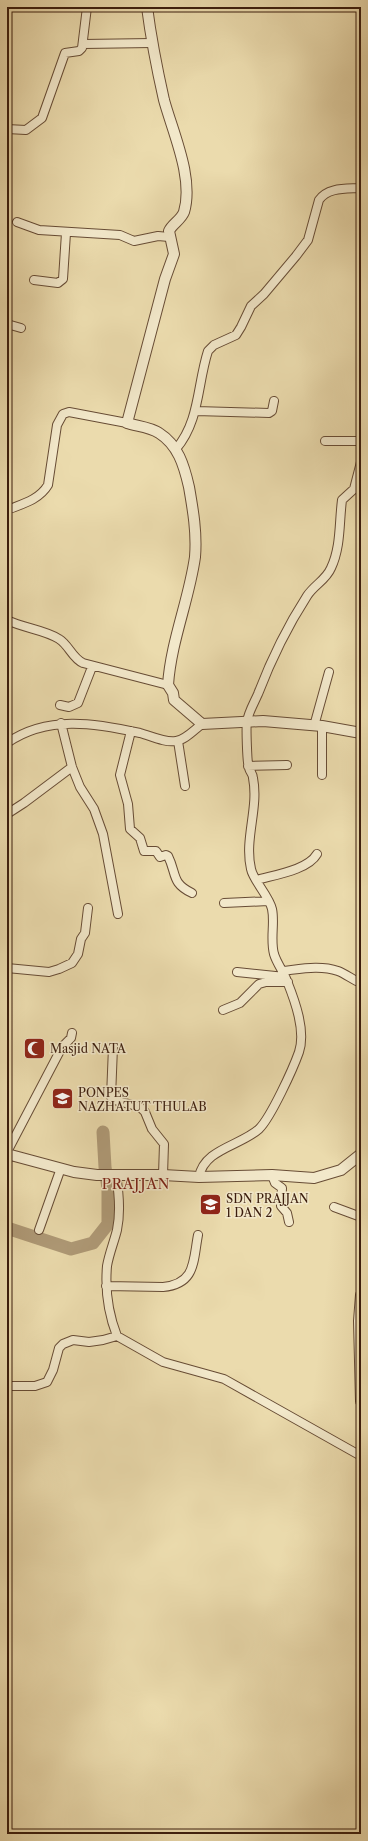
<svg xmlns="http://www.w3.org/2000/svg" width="368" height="1841" font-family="'Libre Caslon Text',serif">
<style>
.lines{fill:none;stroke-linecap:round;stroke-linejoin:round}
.river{stroke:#af9a77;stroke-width:13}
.minor-casing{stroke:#674c35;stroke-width:10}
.tertiary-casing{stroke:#674c35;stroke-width:12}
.minor{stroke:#f2e8ca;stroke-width:8}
.tertiary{stroke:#f2e8ca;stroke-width:10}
.labels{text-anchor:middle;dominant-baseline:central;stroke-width:3;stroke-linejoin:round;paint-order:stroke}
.poi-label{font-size:12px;fill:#3b1d0d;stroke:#f2e8ca;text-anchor:start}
.quarter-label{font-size:14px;letter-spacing:1px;fill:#7a1f14;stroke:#f2e8ca}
</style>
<rect width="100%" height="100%" fill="#ebdbad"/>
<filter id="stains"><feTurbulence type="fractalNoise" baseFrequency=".005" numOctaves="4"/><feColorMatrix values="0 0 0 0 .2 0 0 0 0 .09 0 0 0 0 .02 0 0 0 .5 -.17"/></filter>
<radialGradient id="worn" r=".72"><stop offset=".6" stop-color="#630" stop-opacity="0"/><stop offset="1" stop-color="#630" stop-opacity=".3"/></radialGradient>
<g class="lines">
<!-- river -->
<path class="river" d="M7,1228L71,1249L93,1243L108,1224V1188L105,1167L103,1132"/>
<defs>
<path id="minor" d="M83,44L152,43
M7,129L26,130L42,118L65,53L79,51L82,48L87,7
M17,222L39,230L120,235L134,241L158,236L169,237
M34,280L58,283L63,279L66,233
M7,324L21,328
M196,411L269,413L272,411L274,401
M325,441H361
M176,449C200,421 197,385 208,351L214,345L236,335L241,327L251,306L264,294L296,256L308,240L319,200C328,187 346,189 361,188
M7,510C22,504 39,500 48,485L57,425L63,414L69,412L127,423
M7,620C23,628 46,630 59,639C69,645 72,658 83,663L168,685
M60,705L69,707L78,703L92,667
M61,723L72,767L80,787L94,809L103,834L118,914
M314,726L329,672
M322,726V775
M131,731L120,775L128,804L130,829L140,838L144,851H156L160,857L166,855L168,856C177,874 171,883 192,893
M178,741L185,786
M7,743C47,715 95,723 140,733C151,736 165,743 176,741C185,740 194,730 202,724
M248,766L287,765
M7,814L24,803L72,767
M257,880C274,875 308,870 317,854
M224,903L268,901
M7,968L49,972L59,969L72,963L78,954L81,939L85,933L88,908
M282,971C301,969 320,965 338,971C346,974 353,980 361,983
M237,972L285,977
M223,1010L240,1003L259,984L266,982H288
M113,1047L111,1097L114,1100L140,1107L145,1112L152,1129L164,1144L163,1175
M7,1152L62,1047L71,1038L72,1033
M116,1175C119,1193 121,1211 117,1230C114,1242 109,1254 107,1266C105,1290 108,1313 117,1336L163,1362L224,1379L361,1456
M272,1175L275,1183L282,1188L281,1206L287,1213L289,1222
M199,1177C204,1149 240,1146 259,1129C271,1117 293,1069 299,1052C306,1031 295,1001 287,981C284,972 277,964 274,954C270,939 275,923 272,909C269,896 253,880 251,869C244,839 259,808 253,778C253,774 250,772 249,768C247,764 246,726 247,722C248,713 254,703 258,694C271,660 287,627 307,596C314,585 326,580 331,568C341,547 339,523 342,500L354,489L361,462
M334,1207L361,1217
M39,1230L61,1168
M106,1286L163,1287C196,1284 193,1261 198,1235
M7,1386H35L47,1382L53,1370L59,1348L63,1344L73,1340L89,1342L103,1340L117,1336"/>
<path id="tertiary" d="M147,7C151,38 157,69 164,100C173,133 194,178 184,212C181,220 172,224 169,231L174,254L165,279L127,423C136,426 150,427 159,433C178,445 184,465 189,487C193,510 197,533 195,557C189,600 171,641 168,685L173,693L174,700L202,724L263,721L322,726L361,733
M7,1154L74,1172L97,1175H163L199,1177L272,1175L314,1178L341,1170L361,1154
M361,1295L359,1321L361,1401"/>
</defs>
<!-- minor casing -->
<use href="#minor" class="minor-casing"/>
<!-- tertiary casing -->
<use href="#tertiary" class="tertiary-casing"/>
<!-- minor -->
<use href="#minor" class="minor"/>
<!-- tertiary -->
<use href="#tertiary" class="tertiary"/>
</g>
<!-- icons -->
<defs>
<symbol id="mosque-square" viewBox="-11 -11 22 22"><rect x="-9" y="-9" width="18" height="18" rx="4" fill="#8f2418" stroke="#f2e8ca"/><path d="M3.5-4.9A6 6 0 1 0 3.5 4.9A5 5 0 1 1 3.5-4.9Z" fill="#fff"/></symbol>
<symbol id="school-square" viewBox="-11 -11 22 22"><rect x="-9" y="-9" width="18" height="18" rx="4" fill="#8f2418" stroke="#f2e8ca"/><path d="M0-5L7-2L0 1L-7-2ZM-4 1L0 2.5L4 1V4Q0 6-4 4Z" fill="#fff"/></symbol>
</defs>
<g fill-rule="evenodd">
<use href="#mosque-square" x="22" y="1036" width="25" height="25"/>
<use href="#school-square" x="50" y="1086" width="25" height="25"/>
<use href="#school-square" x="198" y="1192" width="25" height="25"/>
</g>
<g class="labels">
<!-- poi labels -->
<g class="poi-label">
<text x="50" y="1048">Masjid NATA</text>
<text x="78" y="1092">PONPES<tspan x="78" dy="14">NAZHATUT THULAB</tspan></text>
<text x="226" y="1198">SDN PRAJJAN<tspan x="226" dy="14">1 DAN 2</tspan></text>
</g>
<!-- quarter labels -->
<g class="quarter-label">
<text x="136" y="1184">PRAJJAN</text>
</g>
</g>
<!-- margin -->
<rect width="368" height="1841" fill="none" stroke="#ebdbad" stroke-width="24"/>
<rect x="8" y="8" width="352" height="1825" fill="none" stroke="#3b1d0d" stroke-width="2"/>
<rect x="12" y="12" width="344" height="1817" fill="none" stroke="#3b1d0d"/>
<rect width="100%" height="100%" filter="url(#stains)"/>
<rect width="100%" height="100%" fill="url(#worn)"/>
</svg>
